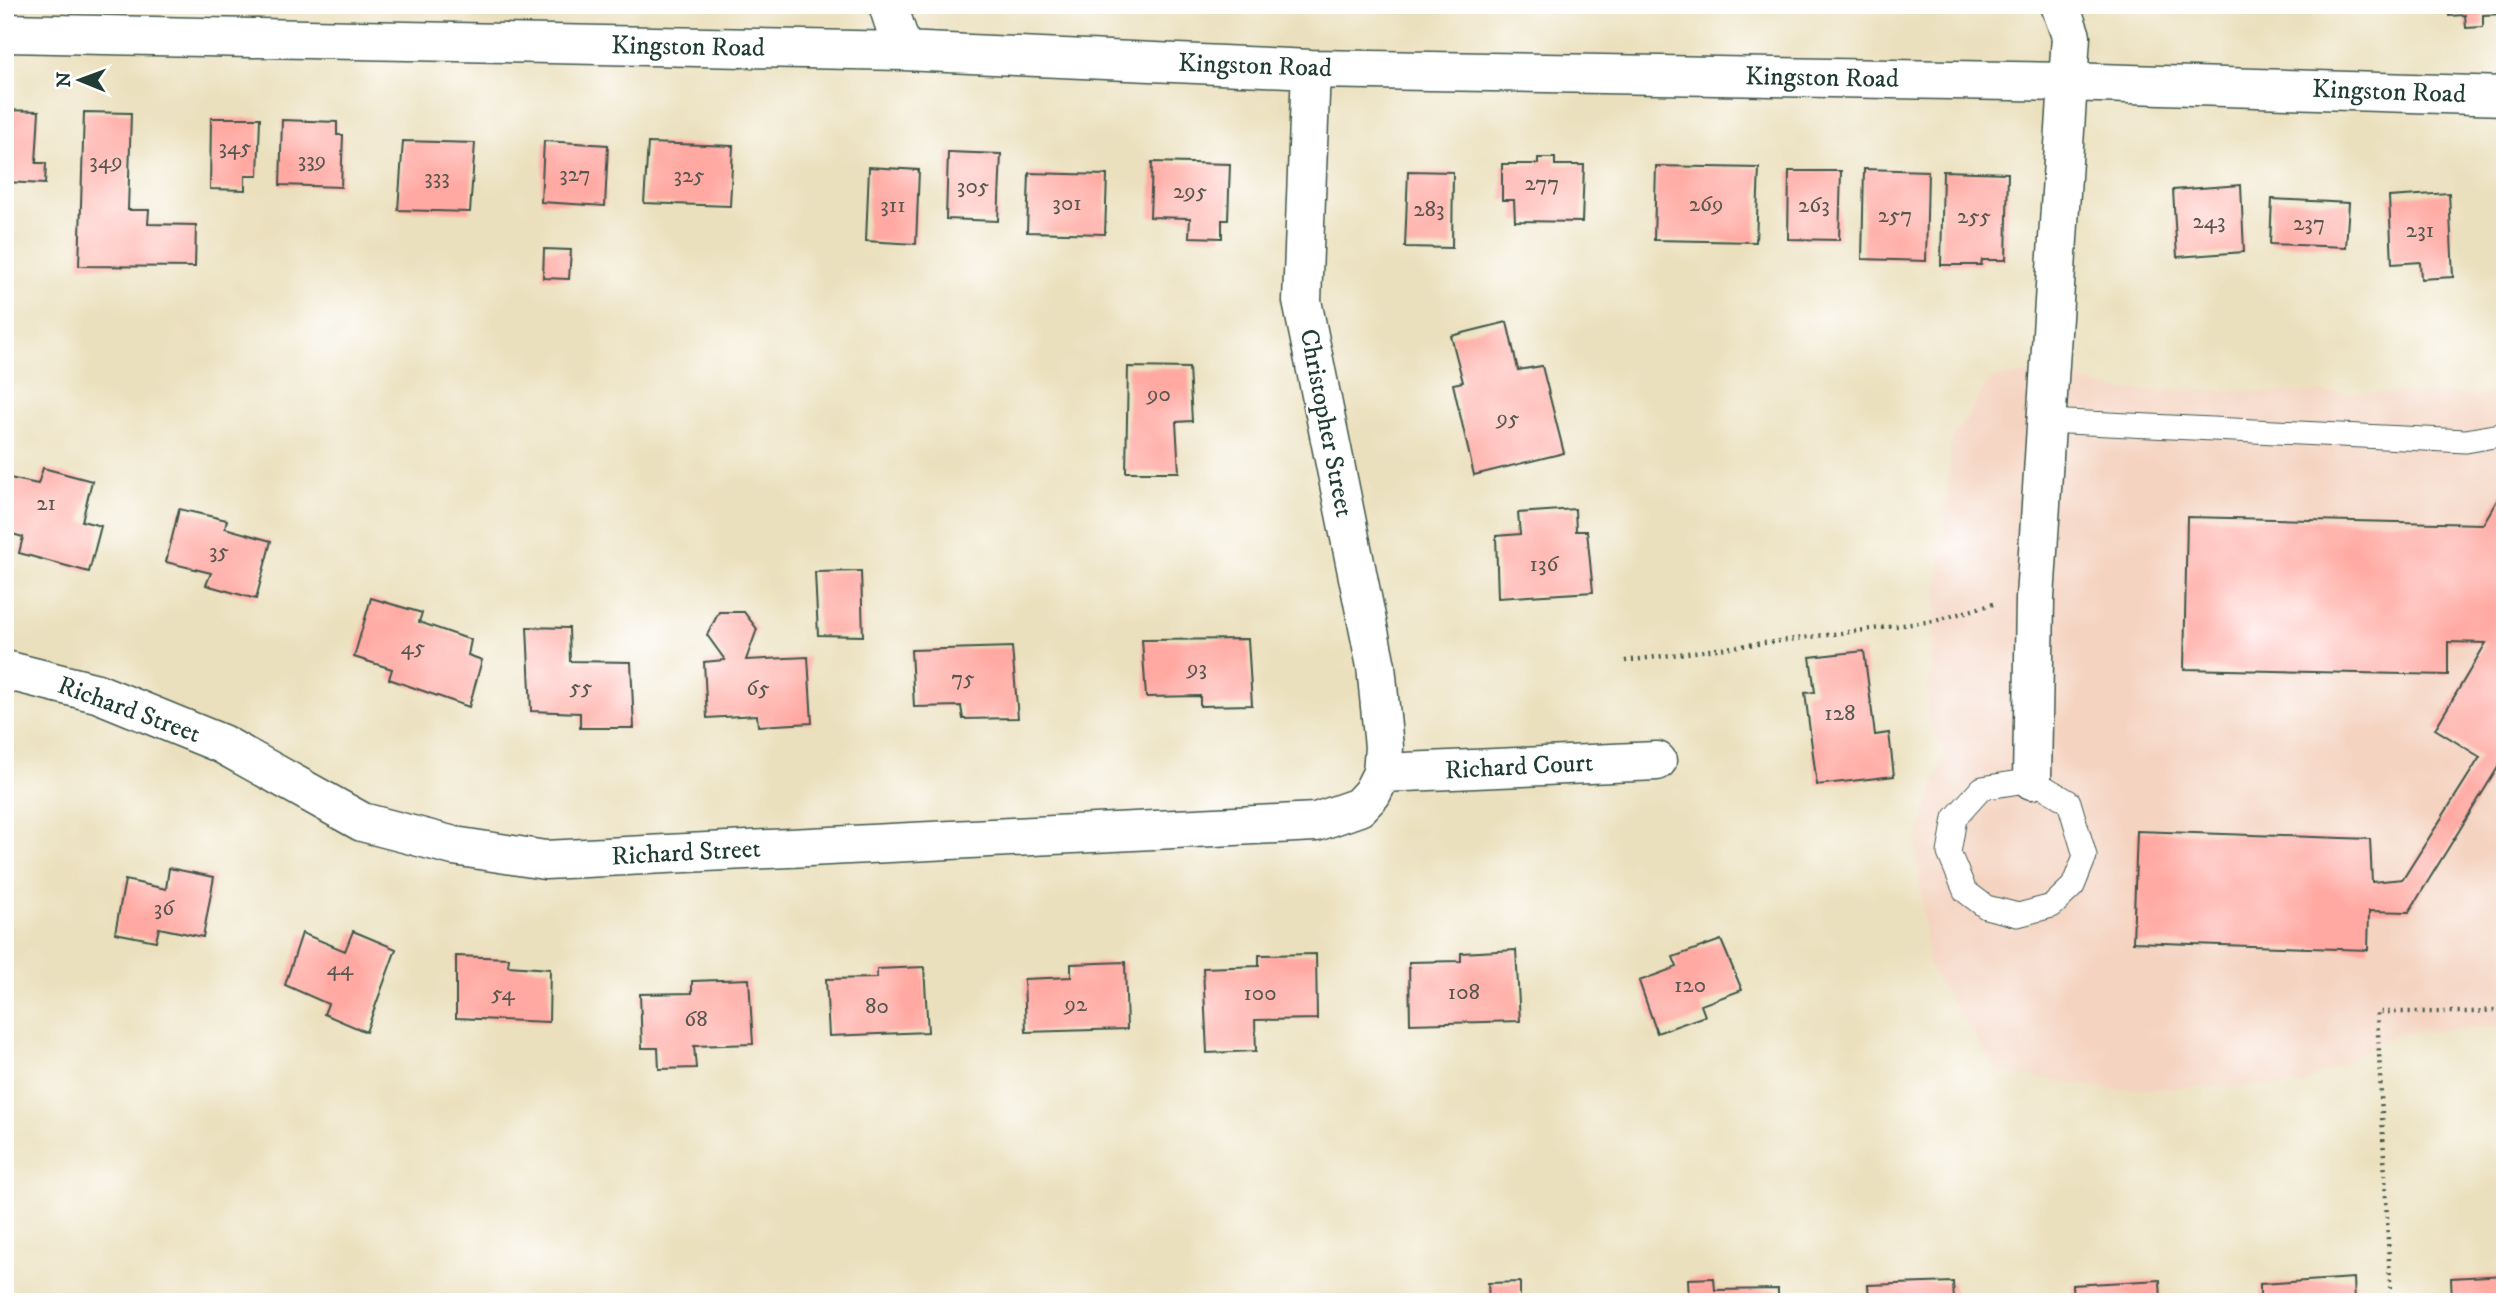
<svg xmlns="http://www.w3.org/2000/svg" width="2510" height="1307" font-family="'IM FELL DW Pica',serif">
<style>
.built{fill:#f4d3c0}
.building{fill:#ffa9a2}
.lines{fill:none;stroke-linecap:round;stroke-linejoin:round}
.lane-casing{stroke:#3e5549;stroke-width:25}
.street-casing{stroke:#3e5549;stroke-width:41}
.path{stroke:#3e5549;stroke-width:4.5;stroke-dasharray:2 5;stroke-linecap:butt}
.lane{stroke:#fff;stroke-width:23}
.street{stroke:#fff;stroke-width:38}
.labels{text-anchor:middle;dominant-baseline:central;stroke-width:5;stroke-linejoin:round;paint-order:stroke}
.number-label{font-size:23px;fill:#575850}
.street-label{font-size:26px;fill:#1f3d34;stroke:#fff}
</style>
<rect width="100%" height="100%" fill="#fff"/>
<filter id="ink" filterUnits="userSpaceOnUse"><feTurbulence type="fractalNoise" baseFrequency=".0143" numOctaves="2"/><feDisplacementMap in="SourceGraphic" scale="14" xChannelSelector="R" yChannelSelector="G"/><feConvolveMatrix kernelMatrix="1 2 1 2 8 2 1 2 1" color-interpolation-filters="sRGB"/></filter>
<filter id="wash" filterUnits="userSpaceOnUse"><feTurbulence type="fractalNoise" baseFrequency=".00686" numOctaves="4" result="noise"/><feDisplacementMap in="SourceGraphic" scale="28" xChannelSelector="R" yChannelSelector="G"/><feGaussianBlur stdDeviation="1.57" result="paint"/><feColorMatrix in="noise" values="0 0 0 0 0 0 0 0 0 0 0 0 0 0 0 0 0 1.4 0 .05"/><feComposite in="paint" operator="in"/></filter>
<g filter="url(#wash)">
<rect width="100%" height="100%" fill="#ebe0bd"/>
<!-- built -->
<path class="built" d="M2049,372L2116,390L2505,395V1025L2396,1034L2302,1085L2112,1089L1998,1072L1928,965L1916,841L1945,753L1926,717L1952,439L1992,378Z"/>
<g id="blocks">
<!-- building -->
<path class="building" d="M2449,5H2504V14L2483,15V27L2466,28L2465,15L2449,16Z
M5,110L39,111L36,163H46L45,184L5,182Z
M84,112L131,113L128,210H149L148,224L196,225L195,267L79,266Z
M211,118H260L258,176H245V190L210,189Z
M282,120L337,122V135H343L341,187L280,185Z
M403,141L475,143L470,212L398,210Z
M544,141L608,145L605,206L541,202Z
M648,143L733,146L730,206L644,203Z
M948,152L1001,154L998,221L946,219Z
M1538,158H1555V165H1584L1582,222L1515,221L1514,200H1502V164H1538Z
M1152,162L1230,164L1228,220H1222V238L1189,237L1190,218L1150,217Z
M1656,166L1759,168L1756,242L1654,240Z
M869,167L919,170L916,244L866,241Z
M1864,169L1928,171L1926,261L1862,259Z
M1408,171L1453,172L1452,248L1405,247Z
M1789,171H1841L1839,240L1788,239Z
M1943,171L2008,173L2006,260H1982L1981,265H1941Z
M1029,173L1107,175L1105,234L1027,232Z
M2241,185L2244,252L2177,257L2173,190Z
M2449,193L2453,277L2421,279L2420,262L2392,264L2389,197Z
M2272,199L2349,203L2346,247L2270,244Z
M544,249L571,250L569,279L543,278Z
M1507,322L1518,370L1542,366L1564,453L1474,475L1453,384L1463,382L1451,336Z
M1128,367L1189,368L1192,421L1176,422L1179,472H1126Z
M43,468L92,481L82,521L101,526L89,572L19,553L23,537L5,532V477L38,484Z
M2505,487V756L2409,912L2369,911L2368,950L2133,942L2137,831L2370,839L2372,882L2403,879L2480,757L2435,729L2486,643L2448,642V675L2184,669L2187,517L2483,524Z
M179,509L227,520L225,528L271,541L256,599L206,585L211,573L166,562Z
M1575,509L1576,531H1587L1593,592L1498,598L1496,536L1520,534L1518,513Z
M861,571L863,636L818,635L815,572Z
M371,598L422,613L419,622L471,640L468,655L482,660L469,707L389,679L392,669L354,657Z
M719,612H744L757,629L746,660L808,657L812,723L758,726L757,715L707,718L704,662L725,660L707,635Z
M527,627L569,628L570,661L631,662L634,728H580V713L531,711Z
M1248,639L1252,705L1200,706V696L1146,697L1142,640Z
M1012,647L1018,718L963,719L961,706L914,707L911,650Z
M1864,651L1875,735L1889,733L1894,776L1817,785L1805,693L1815,692L1810,657Z
M169,868L214,877L203,937L159,928L156,941L115,933L125,880L166,889Z
M353,931L396,949L366,1032L324,1014L328,1004L285,985L302,933L345,951Z
M1721,940L1742,990L1701,1005L1705,1016L1657,1033L1639,981L1677,967L1673,957Z
M1516,950L1520,1021L1410,1024L1409,962L1461,961V953Z
M1316,954L1317,1019L1255,1020L1256,1051L1207,1053L1203,968L1259,966V955Z
M456,956L509,958L508,966L550,969L549,1022L456,1018Z
M1125,962L1127,1029L1026,1032L1024,979L1071,977V964Z
M924,967L928,1032L829,1036L826,979L877,978V969Z
M749,979L753,1044L694,1046L696,1068L659,1069L658,1048H642L640,994L692,993V981Z
M2505,1275V1302H2452L2451,1278Z
M1714,1278L1715,1290L1778,1289V1302H1689L1688,1279Z
M2354,1278L2355,1302H2260V1284Z
M2160,1280L2161,1302H2073L2072,1285Z
M1520,1282V1298L1583,1296V1302H1489L1488,1283Z
M1953,1282L1954,1302H1869L1868,1285Z"/>
</g>
</g>
<g filter="url(#ink)">
<use href="#blocks" fill-opacity="0" stroke="#3e5549" stroke-width="2"/>
<g class="lines">
<defs>
<path id="lane" d="M2046,421L2466,441L2505,434
M2032,780L2069,802L2085,856L2073,886L2052,906L2018,915L1986,907L1965,891L1949,853L1955,818L1982,788Z"/>
<path id="street" d="M888,5L903,51
M5,33L903,51L1311,69L2067,82L2505,96
M5,670L97,693L222,744L362,822L454,846L545,860L1316,822L1359,807L1372,793L1382,773L1384,747L1376,666L1302,301L1311,69
M1382,773L1657,761
M2032,780L2035,598L2071,36L2060,5"/>
</defs>
<!-- lane casing -->
<use href="#lane" class="lane-casing"/>
<!-- street casing -->
<use href="#street" class="street-casing"/>
<!-- path -->
<path class="path" d="M1625,661L1934,621L1993,604
M2391,1302L2377,1012H2472L2505,1009"/>
<!-- lane -->
<use href="#lane" class="lane"/>
<!-- street -->
<use href="#street" class="street"/>
</g>
</g>
<g class="labels">
<!-- number labels -->
<g class="number-label">
<text x="235" y="147">345</text>
<text x="312" y="160">339</text>
<text x="106" y="161">349</text>
<text x="575" y="174">327</text>
<text x="689" y="175">325</text>
<text x="437" y="177">333</text>
<text x="1542" y="183">277</text>
<text x="973" y="186">305</text>
<text x="1190" y="191">295</text>
<text x="1067" y="203">301</text>
<text x="1706" y="204">269</text>
<text x="893" y="205">311</text>
<text x="1814" y="205">263</text>
<text x="1429" y="209">283</text>
<text x="1895" y="215">257</text>
<text x="1974" y="216">255</text>
<text x="2209" y="221">243</text>
<text x="2309" y="223">237</text>
<text x="2420" y="230">231</text>
<text x="1159" y="394">90</text>
<text x="1508" y="418">95</text>
<text x="46" y="503">21</text>
<text x="219" y="551">35</text>
<text x="1544" y="564">136</text>
<text x="413" y="647">45</text>
<text x="1197" y="668">93</text>
<text x="963" y="678">75</text>
<text x="581" y="687">55</text>
<text x="758" y="688">65</text>
<text x="1840" y="713">128</text>
<text x="164" y="908">36</text>
<text x="340" y="968">44</text>
<text x="1690" y="985">120</text>
<text x="1464" y="992">108</text>
<text x="503" y="993">54</text>
<text x="1260" y="993">100</text>
<text x="1076" y="1004">92</text>
<text x="877" y="1006">80</text>
<text x="696" y="1019">68</text>
</g>
<!-- street labels -->
<g class="street-label">
<text transform="translate(688 47) rotate(1)">Kingston Road</text>
<text transform="translate(1255 66) rotate(2)">Kingston Road</text>
<text transform="translate(1822 78) rotate(1)">Kingston Road</text>
<text transform="translate(2389 92) rotate(2)">Kingston Road</text>
<text transform="translate(1326 423) rotate(79)">Christopher Street</text>
<text transform="translate(129 710) rotate(20)">Richard Street</text>
<text transform="translate(1519 767) rotate(-3)">Richard Court</text>
<text transform="translate(686 853) rotate(-3)">Richard Street</text>
</g>
</g>
<!-- margin -->
<rect width="2510" height="1307" fill="none" stroke="#fff" stroke-width="28"/>
<!-- north arrow -->
<g transform="translate(80 80) rotate(271)" stroke="#ffffff" stroke-width="5" paint-order="stroke">
<path d="M0-5L12 26L0 18L-12 26Z" fill="#1f3d34"/>
<text y="-10" font-size="19" font-weight="bold" text-anchor="middle" fill="#1f3d34">N</text>
</g>
</svg>
